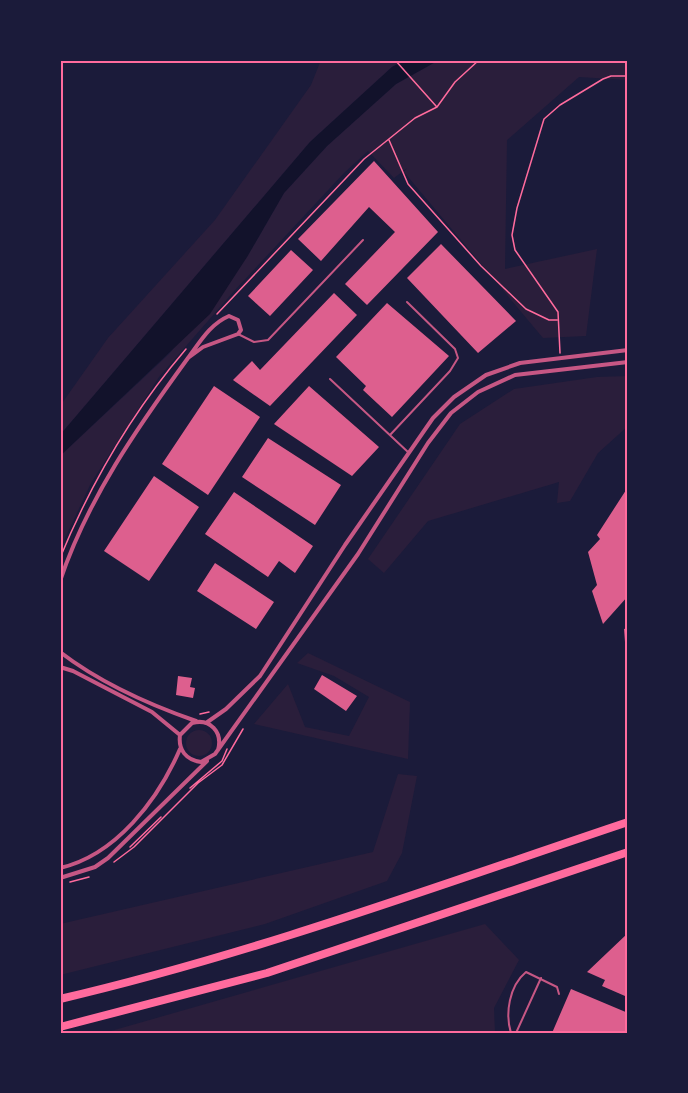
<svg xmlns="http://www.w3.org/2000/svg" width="688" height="1093" font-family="'Archivo Narrow',sans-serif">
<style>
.green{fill:#2a1e3b}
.water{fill:#12122b}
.building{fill:#dd5f8e}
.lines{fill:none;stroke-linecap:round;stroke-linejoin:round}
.path{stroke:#ff6b9d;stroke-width:1.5}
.service{stroke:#c65784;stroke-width:2}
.minor{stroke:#c65784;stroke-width:4}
.motorway{stroke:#ff6b9d;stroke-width:8}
.neatline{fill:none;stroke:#ff6b9d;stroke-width:2}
</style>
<rect width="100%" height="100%" fill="#1b1b3a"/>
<!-- green -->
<path class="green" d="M321,60H405L392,67L310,142L60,435V406L108,338L215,220L311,85Z
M439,60H628V80L579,77L507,140L505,269L597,249L586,336L543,338L404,172L407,168L394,178L368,151L344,173L235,290L159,377L91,483L60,549V456L169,354L247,257L284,193L327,146L396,84Z
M628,376V426L598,453L570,501L557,503L559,482L428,521L384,573L368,559L460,424L514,389L597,377Z
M308,653L410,702L408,759L254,724L288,684L305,727L349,736L369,697L334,676L297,663Z
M186 743a13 13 0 1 1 26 0a13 13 0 1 1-26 0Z
M398,774L417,776L402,853L387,881L265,924L60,975V924L373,852Z
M485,924L519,960L494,1008L495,1033H104Z"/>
<!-- water -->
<path class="water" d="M405,60H439L396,84L327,146L284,193L247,257L210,314L60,456V435L310,142L392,67Z"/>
<!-- building -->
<path class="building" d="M374,161L438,232L367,305L345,284L395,232L369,207L321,261L298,239Z
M441,244L516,321L478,353L407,278Z
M291,250L313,270L270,316L248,296Z
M334,293L357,315L270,406L233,380L252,361L260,370Z
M387,303L449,356L392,417L363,390L366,386L336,357Z
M214,386L260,417L208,495L162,464Z
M309,386L379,447L352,476L274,424Z
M268,438L341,485L315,525L242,477Z
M154,476L199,507L149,581L104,551Z
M628,487V596L603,624L592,591L597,585L588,552L600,539L597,535Z
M234,492L313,546L295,573L279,561L268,577L205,534Z
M215,563L274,602L256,629L197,591Z
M628,628V655H626L624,629Z
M322,675L357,696L346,711L314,689Z
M178,676L192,678L190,687L195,688L193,698L176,695Z
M628,933V990L625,996L602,986L605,980L587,972Z
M571,989L628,1013V1033H552Z"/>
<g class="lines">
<!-- path -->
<path class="path" d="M395,60L436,106
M389,140L408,184L481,266L526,309L549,320H557
M217,314L364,159L415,118L437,107L455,82L479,60
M560,353L558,312L515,250L512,235L517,208L544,119L560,105L603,79L611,76H628
M60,558C91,483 133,411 186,349
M200,714L209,712
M190,788L222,761L227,749
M130,847L161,817
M114,862L134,847L198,783L222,765L243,729
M70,882L89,877"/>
<!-- service -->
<path class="service" d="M238,334L254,342L268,340L363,240
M330,379L409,453
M390,435L450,371L458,358L455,349L407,302
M511,1033C505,1014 509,986 526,972L557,987L559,994
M516,1033L541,978"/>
<!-- minor -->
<path class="minor" d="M60,581C88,498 137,428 188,358C200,342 210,324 229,316L238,320L241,330L238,334L203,347L188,358
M60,652C99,682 150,705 196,721
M60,667L73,671L152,712L180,735
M206,723L226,709L260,676L345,545L433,418L454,397L486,375L520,363L628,350
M218,750C223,732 210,718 192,723L180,735C178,750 186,760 201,762L215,754L358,554L428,443L451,413L478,392L515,375L628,362
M60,868C116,855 158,800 180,749
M60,878L95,867L108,858L207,761"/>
<!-- motorway -->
<path class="motorway" d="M60,999C253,954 440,885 628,822
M60,1027L267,973L628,852"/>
</g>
<!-- border -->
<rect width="688" height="1093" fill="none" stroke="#1b1b3a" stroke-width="123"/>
<rect x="62" y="62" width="564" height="970" class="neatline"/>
</svg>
